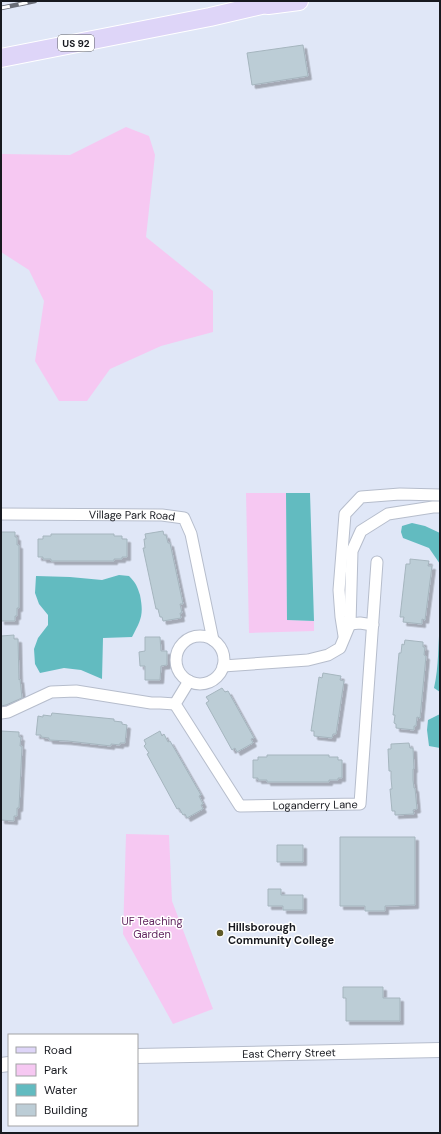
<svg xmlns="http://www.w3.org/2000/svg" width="441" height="1134" font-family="'DM Sans',sans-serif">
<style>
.green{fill:#f6c8f2}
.water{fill:#62bbc0}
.building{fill:#bccdd6;stroke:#a5b5be;filter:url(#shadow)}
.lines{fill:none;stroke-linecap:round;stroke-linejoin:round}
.minor-casing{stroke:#b6bdcc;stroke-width:13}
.tertiary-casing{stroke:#b6bdcc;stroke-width:16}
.primary-casing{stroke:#fff;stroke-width:20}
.minor{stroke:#fff;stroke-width:11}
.tertiary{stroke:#fff;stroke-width:14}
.primary{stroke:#ded5f8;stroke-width:18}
.rail-casing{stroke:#696d77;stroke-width:4.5}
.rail{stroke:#fff;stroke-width:3;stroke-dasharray:9;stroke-linecap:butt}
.poi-dot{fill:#5f5a27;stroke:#fff;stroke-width:1.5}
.labels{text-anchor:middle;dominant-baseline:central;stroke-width:3;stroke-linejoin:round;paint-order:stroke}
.shield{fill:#fff;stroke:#5d5e62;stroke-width:1}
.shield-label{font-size:10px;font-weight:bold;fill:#17191f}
.street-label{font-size:11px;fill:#17191f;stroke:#fff}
.park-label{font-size:11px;fill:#622760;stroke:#fff}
.poi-label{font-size:11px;font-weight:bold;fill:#17191f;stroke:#fff;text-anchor:start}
</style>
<defs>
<filter id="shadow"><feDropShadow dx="3.5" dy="3.5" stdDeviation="0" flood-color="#0004"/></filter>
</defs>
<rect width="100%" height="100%" fill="#e0e7f7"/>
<!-- green -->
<path class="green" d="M126,127L149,136L155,155L146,237L213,291V332L161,346L110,369L87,401H59L35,361L44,301L29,270L1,252V154L70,155Z
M246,493H286L287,620L314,621V631L249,633Z
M126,834L169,835L172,901L213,1009L173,1024L123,934Z"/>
<!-- water -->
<path class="water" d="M286,493H310L314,621L287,620Z
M412,523L425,526L440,533V564L429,548L403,538L401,532L402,526Z
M119,575L129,576C136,583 137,586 140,595C144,615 141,620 132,637L103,638L102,679L81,670L64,668L40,673L35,664L34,649L38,638L48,625V615L39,604L35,593L36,576L70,577L102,580Z
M440,621V692L434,688C439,667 438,643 440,621Z
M440,714V748L429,746L427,730L428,720Z"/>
<!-- building -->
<path class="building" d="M303,45L308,76L252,85L247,53Z
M163,531L164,535H166L168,543H170L183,604H180L182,613H180L181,618L163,621L162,617H160L158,609H156L143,548H145L144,539H146L145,534Z
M1,532H15V537H17V545H19V608H17V616H15V621H1Z
M51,534H114V536H122V539H127V557H122V559H114V561H51V559H43V557H38V539H43V536H51Z
M410,559L429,561L428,566H432L425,620L422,619V624L403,622L404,617H400L406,564H410Z
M14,635V639H18L19,680L20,679L22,698L6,705L1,706V636Z
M145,637H160L161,651H167V665L161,666L160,680H145V666H140L139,652L145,651Z
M405,640L423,642V647H425L424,655L426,656L420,718L417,717L416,726H414V730L396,728V724L394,723L395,715H393L399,653H401L402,644L404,645Z
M323,673L341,676L340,680L344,681L336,734H333L332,738L314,736V731H311L319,677L322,678Z
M222,688L225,692L228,691L254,738L251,739L253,743L237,752L235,748L232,750L206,703L209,701L206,697Z
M52,713L114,719V721L122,722V724L127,725L125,743H120V745L111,744V746L68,741L49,740V738L41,737V735H36L38,716L43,717V715L51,716Z
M1,731L19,732V737H21L20,746H22L19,808H17V816H14V821L1,820Z
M160,731L162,736L164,734L168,742L170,741L201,795L199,796L203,804L201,805L203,809L187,818L185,814L183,815L179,808L177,809L147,754L149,753L144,746L146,744L144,740Z
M409,743L410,748H413L414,769H413V780L414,788H415L417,809L413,810L414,814L395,815V811H392L390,789H392L391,778V771H389L388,749H391V744Z
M267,755H329V757H338V760H342V778H338V780H329V782H267V780H258V778H253V760H258V757H267Z
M340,837H415V905L385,906V911H365V906H340Z
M277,845H303V862H277Z
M268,889H281V895H303V910H283V906H268Z
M343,987H383V998H400V1021H346V998H343Z"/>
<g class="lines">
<defs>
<g id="minor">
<path id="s1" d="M1,514L162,515L184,518L191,534L213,640"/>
<path d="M350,624L360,623L373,625"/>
<path d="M344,636L341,617L339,590L345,514L361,497L400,494L440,495"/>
<circle cx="200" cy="660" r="24"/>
<path d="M223,666L308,660L328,655L340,648L350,624L352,551L361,531L388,514L433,507H440"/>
<path id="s2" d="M189,681L175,704L240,806L360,804L377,562"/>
<path d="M1,713L8,712L51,692L76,691L151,703H160L175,704"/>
</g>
<g id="tertiary">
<path id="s3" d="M137,1056L440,1050"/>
<path d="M1,1065L9,1064"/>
</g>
<path id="primary" d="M268,5L299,1
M1,58L210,17L279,1"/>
</defs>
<!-- minor casing -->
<use href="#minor" class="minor-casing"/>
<!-- tertiary casing -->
<use href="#tertiary" class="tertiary-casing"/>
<!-- primary casing -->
<use href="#primary" class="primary-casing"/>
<!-- minor -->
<use href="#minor" class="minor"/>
<!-- tertiary -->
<use href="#tertiary" class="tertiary"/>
<!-- primary -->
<use href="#primary" class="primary"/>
<defs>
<path id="rail" d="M1,8L35,1"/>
</defs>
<!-- rail casing -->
<use href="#rail" class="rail-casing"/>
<!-- rail -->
<use href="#rail" class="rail"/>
</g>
<!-- markers -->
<circle class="poi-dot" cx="220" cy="933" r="4"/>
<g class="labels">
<!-- shield labels -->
<rect class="shield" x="58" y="35" width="36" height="16" rx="3"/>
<g class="shield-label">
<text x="76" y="43">US 92</text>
</g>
<!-- street labels -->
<g class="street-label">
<text stroke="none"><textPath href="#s1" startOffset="131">Village Park Road</textPath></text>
<text stroke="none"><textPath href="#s2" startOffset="223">Loganderry Lane</textPath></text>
<text stroke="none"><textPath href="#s3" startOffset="152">East Cherry Street</textPath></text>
</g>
<!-- park labels -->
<g class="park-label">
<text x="152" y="921">UF Teaching<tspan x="152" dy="13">Garden</tspan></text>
</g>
<!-- poi labels -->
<g class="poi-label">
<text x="228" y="927">Hillsborough<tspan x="228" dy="13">Community College</tspan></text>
</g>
</g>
<!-- border -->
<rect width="441" height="1134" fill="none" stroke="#17191f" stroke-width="4"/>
<!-- legend -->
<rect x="8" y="1034" width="130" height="92" fill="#ffffff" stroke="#a2a3a5"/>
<rect x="16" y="1047" width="20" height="6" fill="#ded5f8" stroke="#a2a3a5"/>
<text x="44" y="1054" font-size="12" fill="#17191f">Road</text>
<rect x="16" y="1064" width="20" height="12" fill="#f6c8f2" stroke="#a2a3a5"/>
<text x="44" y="1074" font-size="12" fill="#17191f">Park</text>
<rect x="16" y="1084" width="20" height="12" fill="#62bbc0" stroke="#a2a3a5"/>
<text x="44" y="1094" font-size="12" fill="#17191f">Water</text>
<rect x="16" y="1104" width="20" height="12" fill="#bccdd6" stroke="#a2a3a5"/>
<text x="44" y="1114" font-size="12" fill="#17191f">Building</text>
</svg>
